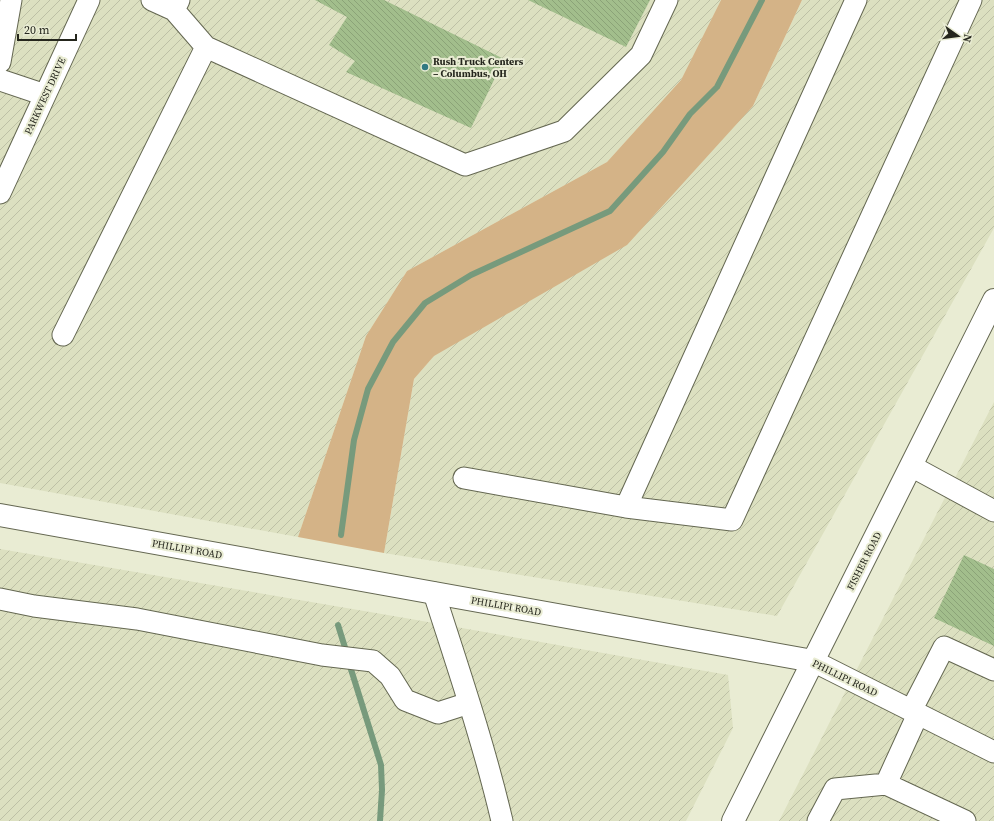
<svg xmlns="http://www.w3.org/2000/svg" width="994" height="821" font-family="'Source Serif 4',serif">
<style>
.industrial{fill:url(#industrial-furrows)}
.grass{fill:#d4b387}
.lines{fill:none;stroke-linecap:round;stroke-linejoin:round}
.stream{stroke:#779a7c;stroke-width:6}
.building{fill:url(#building-back-hatch)}
.minor-casing{stroke:#646751;stroke-width:23}
.major-casing{stroke:#646751;stroke-width:24}
.minor{stroke:#fff;stroke-width:21}
.major{stroke:#fff;stroke-width:22}
.poi-dot{fill:#317982;stroke:#e9ecd3;stroke-width:1.5}
.labels{text-anchor:middle;dominant-baseline:central;stroke-width:4;stroke-linejoin:round;paint-order:stroke}
.poi-label{font-size:10px;font-weight:bold;fill:#25261d;stroke:#e9ecd3;text-anchor:start}
.street-label{font-size:10px;fill:#25261d;stroke:#e9ecd3}
</style>
<defs>
<pattern id="industrial-furrows" width="10" height="10" patternUnits="userSpaceOnUse"><rect width="10" height="10" fill="#dce0c0"/><path d="M-1 1l2-2M0 10L10 0M9 11l2-2" fill="none" stroke="#bdc0a5"/></pattern>
<pattern id="building-back-hatch" width="6" height="6" patternUnits="userSpaceOnUse"><rect width="6" height="6" fill="#a2be8c"/><path d="M-1 5l2 2M0 0l6 6M5-1l2 2" fill="none" stroke="#8ba378"/></pattern>
</defs>
<rect width="100%" height="100%" fill="#e9ecd3"/>
<!-- industrial -->
<path class="industrial" d="M0,0H721L681,80L607,162L407,271L366,336L298,537L0,483Z
M802,0H994V228L777,616L384,553L414,379L434,356L753,106Z
M994,402V821H779Z
M0,549L405,618L728,675L733,728L686,821H0Z"/>
<!-- grass -->
<path class="grass" d="M721,0H802L753,106L627,245L434,356L414,379L384,553L298,537L366,336L407,271L607,162L681,80Z"/>
<g class="lines">
<!-- stream -->
<path class="stream" d="M341,535L354,440L368,389L393,342L425,303L471,275L610,211L663,152L690,114L717,87L762,0
M338,625L347,654
M349,663L381,765L382,790L380,821"/>
</g>
<!-- building -->
<path class="building" d="M315,0H384L504,59L471,128L346,72L355,61L329,45L347,17Z
M528,0H650L626,47Z
M964,555L994,569V646L934,618Z"/>
<g class="lines">
<defs>
<path id="minor" d="M152,0L174,10L179,0
M206,47L465,165L564,131L641,55L667,0
M0,62L11,0
M0,80L45,95
M0,193L89,0
M63,335L206,47L174,10
M911,466L994,511
M464,478L626,507L856,0
M626,507L732,520L971,0
M434,593C458,668 484,744 502,821
M0,599L34,606L137,619L322,655L373,661L390,676L405,700L438,713L469,703
M813,661L994,752
M911,711L944,647L994,670
M886,784L918,714
M818,821L835,789L886,784L965,821"/>
<path id="major" d="M0,515L813,661
M733,821L994,300"/>
</defs>
<!-- minor casing -->
<use href="#minor" class="minor-casing"/>
<!-- major casing -->
<use href="#major" class="major-casing"/>
<!-- minor -->
<use href="#minor" class="minor"/>
<!-- major -->
<use href="#major" class="major"/>
</g>
<!-- markers -->
<circle class="poi-dot" cx="425" cy="67" r="4"/>
<g class="labels">
<!-- poi labels -->
<g class="poi-label">
<text x="433" y="61">Rush Truck Centers<tspan x="433" dy="12">– Columbus, OH</tspan></text>
</g>
<!-- street labels -->
<g class="street-label">
<text transform="translate(45 96) rotate(-65)">PARKWEST DRIVE</text>
<text transform="translate(187 549) rotate(10)">PHILLIPI ROAD</text>
<text transform="translate(864 561) rotate(-63)">FISHER ROAD</text>
<text transform="translate(506 606) rotate(10)">PHILLIPI ROAD</text>
<text transform="translate(845 678) rotate(26)">PHILLIPI ROAD</text>
</g>
</g>
<!-- north arrow -->
<g transform="translate(958 36) rotate(104)" stroke="#e9ecd3" stroke-width="3" paint-order="stroke">
<path d="M0-3L7 15L0 10L-7 15Z" fill="#25261d"/>
<text y="-6" font-size="11" font-weight="bold" text-anchor="middle" fill="#25261d">N</text>
</g>
<!-- scale -->
<path d="M18 34v6h58v-6" fill="none" stroke="#25261d" stroke-width="2"/>
<text x="24" y="34" font-size="12" fill="#25261d" stroke="#e9ecd3" stroke-width="3" paint-order="stroke">20 m</text>
</svg>
